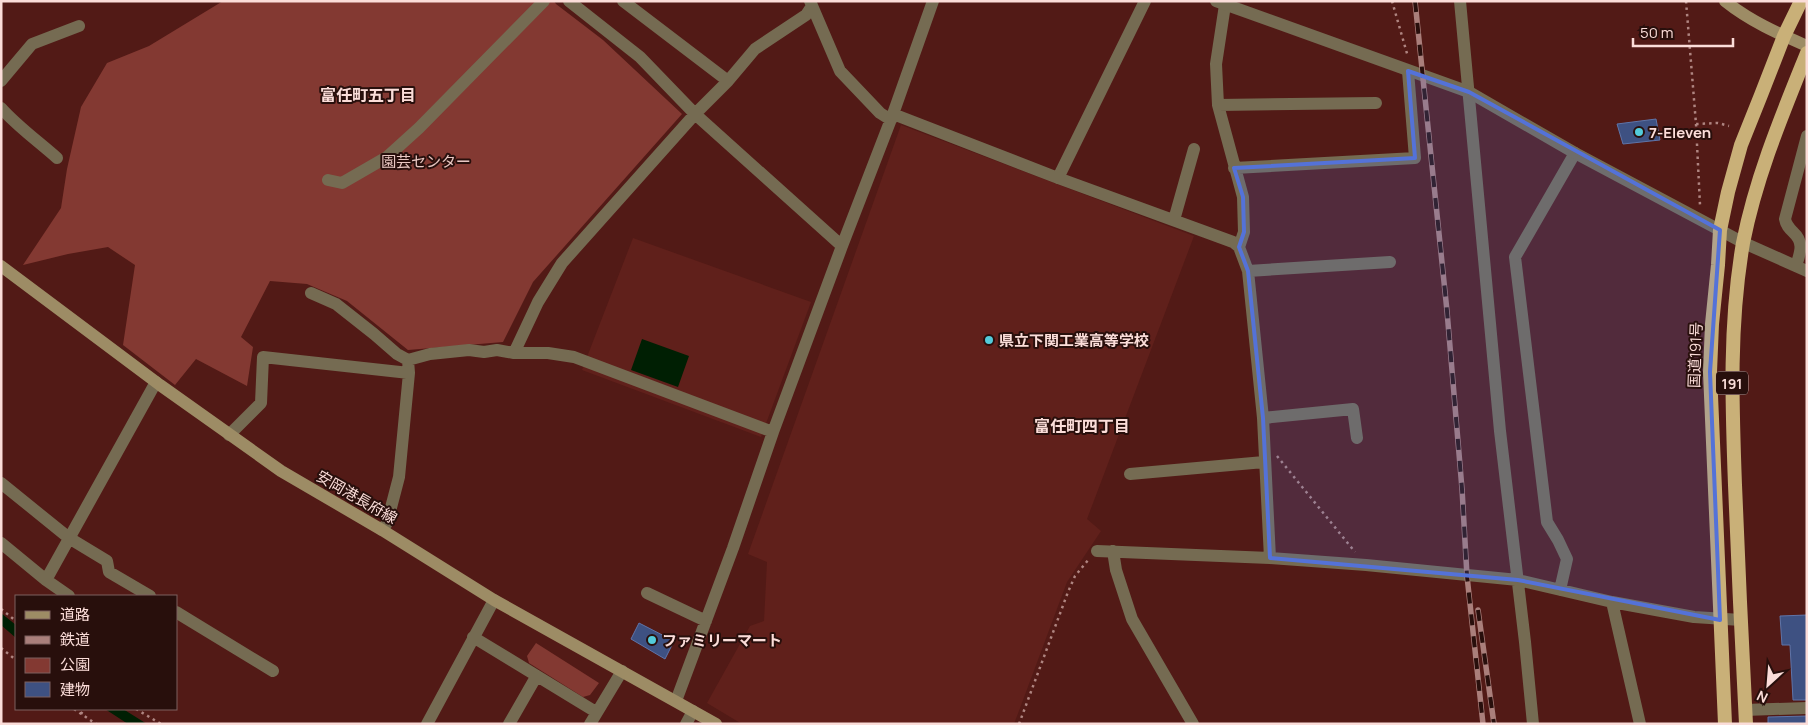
<svg xmlns="http://www.w3.org/2000/svg" width="1808" height="725" font-family="Manrope,'Noto Sans JP',sans-serif">
<style>
.built{fill:#60201b}
.green{fill:#833932}
.water{fill:#001f03}
.building{fill:#3e5182;stroke:#5f74a8}
.lines{fill:none;stroke-linecap:round;stroke-linejoin:round}
.path{stroke:#af8581;stroke-width:2.5;stroke-dasharray:2.5 4;stroke-linecap:butt}
.minor{stroke:#756b52;stroke-width:12}
.tertiary{stroke:#756b52;stroke-width:12}
.secondary{stroke:#9d8c65;stroke-width:12}
.trunk{stroke:#c9b078;stroke-width:14}
.rail-casing{stroke:#aa7f7b;stroke-width:5.5}
.rail{stroke:#280f0c;stroke-width:4;stroke-dasharray:11;stroke-linecap:butt}
.marked{fill:#5472d8;fill-opacity:0.2;stroke:#5472d8;stroke-width:4;stroke-linejoin:round}
.poi-dot{fill:#53cbda;stroke:#280f0c;stroke-width:2}
.labels{text-anchor:middle;dominant-baseline:central;stroke-width:4;stroke-linejoin:round;paint-order:stroke}
.shield{fill:#280f0c;stroke:#bc9f9c;stroke-width:1}
.shield-label{font-size:14px;font-weight:bold;fill:#fbddd9}
.poi-label{font-size:15px;font-weight:bold;fill:#fbddd9;stroke:#280f0c;text-anchor:start}
.park-label{font-size:15px;fill:#e9c7c2;stroke:#280f0c}
.street-label{font-size:15px;fill:#fbddd9;stroke:#280f0c}
.neighbourhood-label{font-size:16px;font-weight:bold;fill:#fbddd9;stroke:#280f0c}
</style>
<rect width="100%" height="100%" fill="#521a16"/>
<!-- built -->
<path class="built" d="M901,125L1194,236L1087,519L1101,531L1067,582L1014,724H742L707,703L750,626L764,621L767,562L748,554Z
M633,238L811,302L761,437L582,370Z"/>
<!-- green -->
<path class="green" d="M223,1H554L556,4L603,40L682,114L533,282L503,342L408,350L347,301L307,284L270,281L241,337L253,347L247,386L196,359L175,385L123,345L135,265L108,247L68,254L23,265L61,208L67,169L81,107L107,63L149,46Z
M536,643L599,683L590,695L583,697L529,663L527,656Z"/>
<!-- water -->
<path class="water" d="M642,339L689,356L678,387L631,370Z
M1,613L16,625V638L1,625Z
M105,709H123L147,724H128Z"/>
<!-- building -->
<path class="building" d="M1656,119L1660,140L1623,144L1617,124Z
M1807,615V700H1793L1790,645H1782L1780,616Z
M639,623L674,641L665,659L631,639Z
M1807,716V724H1768V717Z"/>
<g class="lines">
<!-- path -->
<path class="path" d="M1392,1L1408,57
M1686,1L1696,124L1718,123L1729,126
M1696,124L1700,205
M1277,456L1355,552
M1,609L16,621
M1,648L16,660
M74,709L96,724
M136,709L161,724
M81,714L84,709
M1019,724L1068,592L1075,576L1089,559"/>
<!-- minor -->
<path class="minor" d="M569,1L640,57L695,114L842,246
M623,1L728,81
M810,1L840,71L880,113L891,120
M1460,1L1500,431L1525,642L1533,724
M1225,5L1216,64L1218,105L1243,197L1244,232L1239,247
M1,81L32,44L79,26
M1218,105L1376,103
M1,108C17,126 39,142 57,158
M893,114L1058,178L1233,242L1239,247L1248,271L1263,418L1270,558
M1234,168L1415,158L1408,71
M1058,178L1145,1
M328,180L342,183L387,157L419,128L544,1
M1174,220L1194,149
M1744,243L1807,271
M1796,266C1800,253 1805,243 1793,232C1789,228 1786,225 1785,219L1807,136
M1248,271L1390,262
M311,293L336,304L374,334L397,354L408,360L430,354L469,350L484,352L497,350L514,353H548L574,357L773,432
M514,353L538,302L562,263L695,114L728,81L755,49L806,15L812,6
M1263,418L1353,409L1357,438
M229,435L261,403L263,357L409,373L408,360
M1130,474L1264,462
M1,483L69,538L107,561L109,572L150,596
M382,530L387,523L399,477L409,373
M1,543L46,580L69,596
M1097,551L1270,558L1366,565L1518,580L1612,602L1694,617L1741,620
M1113,551L1116,570L1132,619L1193,724
M46,580L156,382
M1560,590L1567,559L1558,540L1547,522L1515,257L1575,153
M647,593L706,621
M1612,602L1640,724
M176,612L273,671
M473,637L596,712
M676,701L733,548L773,432L842,246L893,114L933,1
M1745,710L1807,708
M427,724L494,600
M509,724L536,677
M590,724L622,671"/>
<!-- tertiary -->
<path class="tertiary" d="M1216,1L1469,92L1575,153L1744,243
M686,724L693,711"/>
<!-- secondary -->
<path class="secondary" d="M1725,1C1750,21 1777,33 1807,46
M1,266L160,385L281,471L382,530L494,600L716,724"/>
<!-- trunk -->
<path class="trunk" d="M1725,724L1710,372L1712,324L1718,265L1720,230L1728,192L1741,145L1761,95L1784,36L1801,1
M1746,724C1742,644 1738,565 1735,485C1732,404 1729,324 1743,243C1756,177 1782,115 1807,53"/>
<defs>
<path id="rail" d="M1415,1L1447,311L1462,489L1467,576L1483,724
M1478,610L1494,724"/>
</defs>
<!-- rail casing -->
<use href="#rail" class="rail-casing"/>
<!-- rail -->
<use href="#rail" class="rail"/>
</g>
<!-- marked area -->
<path class="marked" d="M1408,71L1469,92L1720,230L1710,372L1720,620L1518,580L1270,558L1263,418L1248,271L1239,247L1244,232L1243,197L1234,168L1415,158Z"/>
<!-- markers -->
<g class="poi-dot">
<circle cx="1639" cy="132" r="5"/>
<circle cx="989" cy="340" r="5"/>
<circle cx="652" cy="640" r="5"/>
</g>
<g class="labels">
<!-- shield labels -->
<rect class="shield" x="1716" y="371.5" width="32" height="23" rx="4"/>
<g class="shield-label">
<text x="1732" y="383">191</text>
</g>
<!-- poi labels -->
<g class="poi-label">
<text x="1649" y="132">7-Eleven</text>
<text x="999" y="340">県立下関工業高等学校</text>
<text x="662" y="640">ファミリーマート</text>
</g>
<!-- park labels -->
<g class="park-label">
<text x="426" y="161">園芸センター</text>
</g>
<!-- street labels -->
<g class="street-label">
<text transform="translate(1695 355) rotate(-88)">国道191号</text>
<text transform="translate(357 497) rotate(30)">安岡港長府線</text>
</g>
<!-- neighbourhood labels -->
<g class="neighbourhood-label">
<text x="368" y="95">富任町五丁目</text>
<text x="1082" y="426">富任町四丁目</text>
</g>
</g>
<!-- border -->
<rect width="1808" height="725" fill="none" stroke="#fbddd9" stroke-width="5"/>
<!-- legend -->
<rect x="15" y="595" width="162" height="115" fill="#280f0c" stroke="#7c615e"/>
<rect x="25" y="611" width="25" height="8" fill="#9d8c65" stroke="#7c615e"/>
<text x="60" y="620" font-size="15" fill="#fbddd9">道路</text>
<rect x="25" y="636" width="25" height="8" fill="#aa7f7b" stroke="#7c615e"/>
<text x="60" y="645" font-size="15" fill="#fbddd9">鉄道</text>
<rect x="25" y="658" width="25" height="15" fill="#833932" stroke="#7c615e"/>
<text x="60" y="670" font-size="15" fill="#fbddd9">公園</text>
<rect x="25" y="682" width="25" height="15" fill="#3e5182" stroke="#7c615e"/>
<text x="60" y="695" font-size="15" fill="#fbddd9">建物</text>
<!-- north arrow -->
<g transform="translate(1768 685) rotate(206)" stroke="#280f0c" stroke-width="4" paint-order="stroke">
<path d="M0-4L9 19L0 12L-9 19Z" fill="#fbddd9"/>
<text y="-8" font-size="14" font-weight="bold" text-anchor="middle" fill="#fbddd9">N</text>
</g>
<!-- scale -->
<path d="M1633 38v8h100v-8" fill="none" stroke="#fbddd9" stroke-width="2.5"/>
<text x="1640" y="38" font-size="15" fill="#fbddd9" stroke="#280f0c" stroke-width="4" paint-order="stroke">50 m</text>
</svg>
